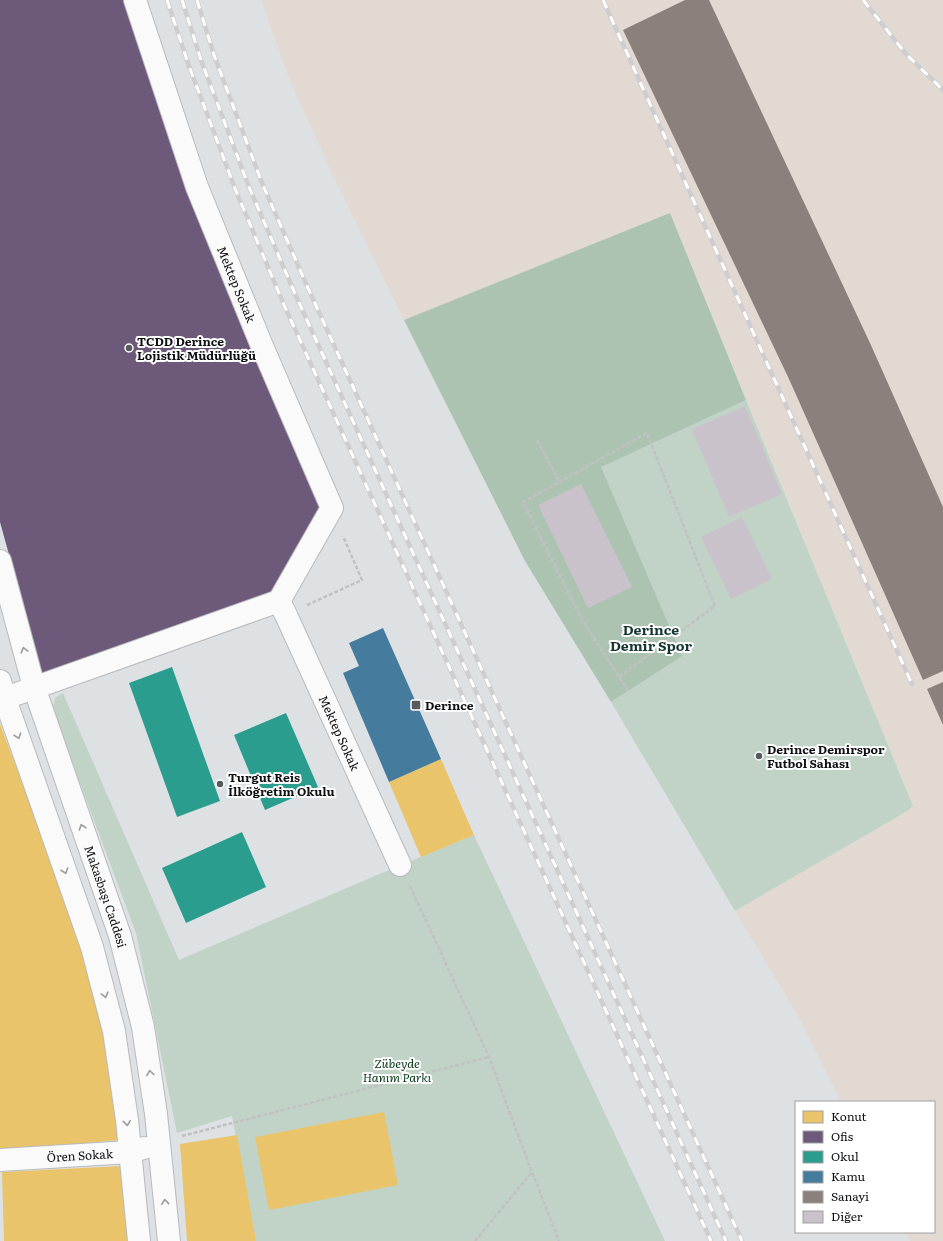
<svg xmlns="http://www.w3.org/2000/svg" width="943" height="1241" font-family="Literata,serif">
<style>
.industrial{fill:#e2d9d2}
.green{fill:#c0d3c6}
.forest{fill:#acc3b2}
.homes{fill:#e9c46a}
.offices{fill:#6d597a}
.schools{fill:#2a9d8f}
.public{fill:#457b9d}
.industry{fill:#8a817c}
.building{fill:#c9c2ca}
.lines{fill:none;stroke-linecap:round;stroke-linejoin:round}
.minor-casing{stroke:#b8babc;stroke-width:24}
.path{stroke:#c1c1c2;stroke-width:2.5;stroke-dasharray:4 2;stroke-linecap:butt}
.minor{stroke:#fafafb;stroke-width:22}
.rail-casing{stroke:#ceced0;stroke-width:4.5}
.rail{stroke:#fff;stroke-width:3;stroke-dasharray:9;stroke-linecap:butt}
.oneway{stroke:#9c9c9e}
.poi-dot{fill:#57595c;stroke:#fff;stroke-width:1.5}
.labels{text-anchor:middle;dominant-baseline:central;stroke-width:4;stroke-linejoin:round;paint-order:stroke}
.street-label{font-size:12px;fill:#0f1012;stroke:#fff}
.poi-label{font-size:12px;font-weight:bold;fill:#0f1012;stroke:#fff;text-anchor:start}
.park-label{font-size:12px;font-style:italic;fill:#043616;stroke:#fff}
.quarter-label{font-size:14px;font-weight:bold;fill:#163731;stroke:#fff}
</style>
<rect width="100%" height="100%" fill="#dee1e4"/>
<!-- industrial -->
<path class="industrial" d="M261,0H943V1241H910L905,1232H934V1102H841L798,1016L735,911L909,810L913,806L670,214L404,320L327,163L288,76Z"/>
<!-- green -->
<path class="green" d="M746,400L913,806L909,810L735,911L611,702L628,691L600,467Z
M63,693L179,960L377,875L474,835L665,1241H256L232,1116L177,1133L136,933L55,716L53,707L55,698Z"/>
<!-- forest -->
<path class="forest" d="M670,213L746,400L601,467L682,656L611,702L525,561L404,320Z"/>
<!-- homes -->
<path class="homes" d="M0,724L85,949L105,1028L119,1140L0,1151Z
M441,759L474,835L421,857L389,782Z
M384,1112L398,1185L269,1210L255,1137Z
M237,1135L256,1241H187L180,1144Z
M122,1166L128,1241H4L2,1172Z"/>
<!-- offices -->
<path class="offices" d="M0,0H130L325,507L275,597L42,674L0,522Z"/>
<!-- schools -->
<path class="schools" d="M172,667L220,801L177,817L129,683Z
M286,713L318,787L265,810L234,735Z
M242,832L266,887L186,923L162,868Z"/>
<!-- public -->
<path class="public" d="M383,628L441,759L389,782L343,673L359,666L349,643Z"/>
<!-- industry -->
<path class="industry" d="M685,0H709L870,343L943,507V671L923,680L789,379L623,30Z
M943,682V725L927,689Z"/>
<!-- building -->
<path class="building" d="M745,406L782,494L729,517L692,429Z
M581,484L632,587L588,608L538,505Z
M742,517L772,579L731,599L701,537Z"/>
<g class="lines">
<defs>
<g id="minor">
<path id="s1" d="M135,0L197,187L262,346L332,508L279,601"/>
<path id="s2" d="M0,561L34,687L120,936L143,1027L156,1114L169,1241"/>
<path d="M0,681L5,699L92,947L114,1031L127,1120L139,1241"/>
<path id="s3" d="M0,700L279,601L286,615L400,865"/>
<path id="s4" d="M0,1160L130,1152L144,1148"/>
</g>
</defs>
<!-- minor casing -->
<use href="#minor" class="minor-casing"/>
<!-- path -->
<path class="path" d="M537,440L559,481
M307,605L362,580L343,536
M619,677L715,606L647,433L523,502L580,616L628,691
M410,886L489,1057L532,1172L559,1241
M182,1136L489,1057
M475,1241L532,1172"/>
<!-- minor -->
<use href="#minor" class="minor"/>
<defs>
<path id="rail" d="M167,0L189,66L236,191L284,305L711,1241
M182,0L201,60L249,187L296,296L726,1241
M197,0L214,55L262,183L308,288L742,1241
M603,0L912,684
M863,0L906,54L943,90"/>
</defs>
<!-- rail casing -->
<use href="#rail" class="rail-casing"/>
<!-- rail -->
<use href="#rail" class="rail"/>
</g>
<!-- one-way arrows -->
<defs><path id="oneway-chevron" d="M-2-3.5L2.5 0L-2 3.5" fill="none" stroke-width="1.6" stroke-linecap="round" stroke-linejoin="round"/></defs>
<g class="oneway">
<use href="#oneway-chevron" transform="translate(24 650) rotate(-105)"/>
<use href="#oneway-chevron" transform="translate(18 736) rotate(71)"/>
<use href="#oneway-chevron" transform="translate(82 827) rotate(-109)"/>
<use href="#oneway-chevron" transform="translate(65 871) rotate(71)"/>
<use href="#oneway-chevron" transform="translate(105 995) rotate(75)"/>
<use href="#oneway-chevron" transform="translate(150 1073) rotate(-99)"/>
<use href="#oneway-chevron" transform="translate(127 1123) rotate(84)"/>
<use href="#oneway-chevron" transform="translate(165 1202) rotate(-96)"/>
</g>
<!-- markers -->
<g class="poi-dot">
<circle cx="129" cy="348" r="4"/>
<rect x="411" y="700" width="10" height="10" rx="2"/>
<circle cx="759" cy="756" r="4"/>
<circle cx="220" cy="784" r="4"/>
</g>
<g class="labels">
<!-- street labels -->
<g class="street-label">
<text stroke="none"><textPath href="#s1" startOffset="302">Mektep Sokak</textPath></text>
<text stroke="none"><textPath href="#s3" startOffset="441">Mektep Sokak</textPath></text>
<text stroke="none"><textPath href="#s2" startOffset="352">Makasbaşı Caddesi</textPath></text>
<text stroke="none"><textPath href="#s4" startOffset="80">Ören Sokak</textPath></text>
</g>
<!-- poi labels -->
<g class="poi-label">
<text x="137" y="341">TCDD Derince<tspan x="137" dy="14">Lojistik Müdürlüğü</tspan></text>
<text x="425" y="705">Derince</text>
<text x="767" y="749">Derince Demirspor<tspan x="767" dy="14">Futbol Sahası</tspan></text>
<text x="228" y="777">Turgut Reis<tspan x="228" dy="14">İlköğretim Okulu</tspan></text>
</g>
<!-- park labels -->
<g class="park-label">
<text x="397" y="1063">Zübeyde<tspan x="397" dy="14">Hanım Parkı</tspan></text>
</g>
<!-- quarter labels -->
<g class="quarter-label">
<text x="651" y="629">Derince<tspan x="651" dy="16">Demir Spor</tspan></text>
</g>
</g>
<!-- legend -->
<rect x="795" y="1101" width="140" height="132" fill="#ffffff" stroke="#9f9fa0"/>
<rect x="803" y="1111" width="20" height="12" fill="#e9c46a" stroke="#9f9fa0"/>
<text x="831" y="1121" font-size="12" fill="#0f1012">Konut</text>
<rect x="803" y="1131" width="20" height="12" fill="#6d597a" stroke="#9f9fa0"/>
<text x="831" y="1141" font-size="12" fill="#0f1012">Ofis</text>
<rect x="803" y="1151" width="20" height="12" fill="#2a9d8f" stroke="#9f9fa0"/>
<text x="831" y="1161" font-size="12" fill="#0f1012">Okul</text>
<rect x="803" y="1171" width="20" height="12" fill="#457b9d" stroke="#9f9fa0"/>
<text x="831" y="1181" font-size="12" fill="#0f1012">Kamu</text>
<rect x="803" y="1191" width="20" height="12" fill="#8a817c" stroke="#9f9fa0"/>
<text x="831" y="1201" font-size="12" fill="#0f1012">Sanayi</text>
<rect x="803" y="1211" width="20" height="12" fill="#c9c2ca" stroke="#9f9fa0"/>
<text x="831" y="1221" font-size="12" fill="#0f1012">Diğer</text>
</svg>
